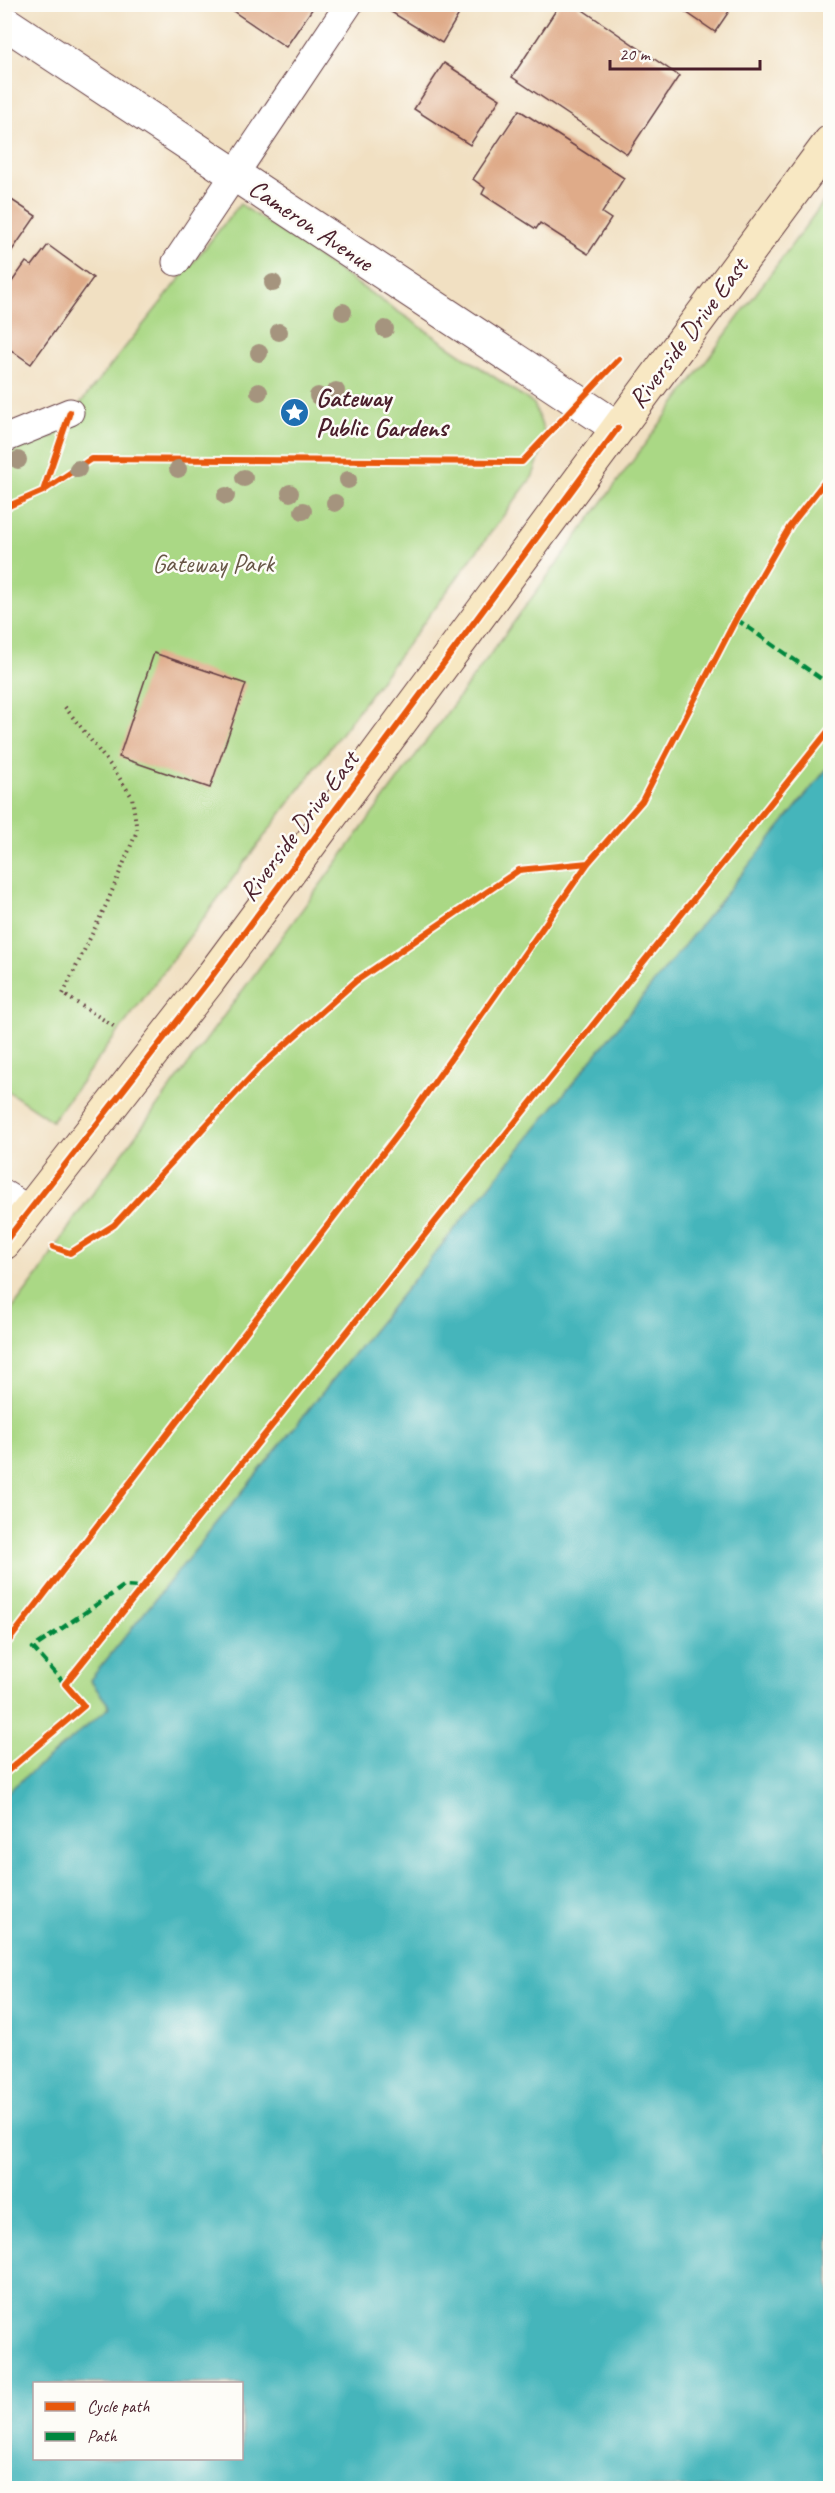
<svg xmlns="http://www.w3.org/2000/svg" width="835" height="2493" font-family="Caveat,sans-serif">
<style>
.green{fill:#aad885;stroke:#7a7c58;stroke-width:1.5}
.water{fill:#45b5bb;stroke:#486a73;stroke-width:1.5;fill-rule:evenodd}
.building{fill:#dfab89}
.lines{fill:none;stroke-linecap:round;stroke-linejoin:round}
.lane-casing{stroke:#633c42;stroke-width:29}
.street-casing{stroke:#633c42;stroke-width:35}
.secondary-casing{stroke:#633c42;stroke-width:35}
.path{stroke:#633c42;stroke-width:4;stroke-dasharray:1.5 4.5;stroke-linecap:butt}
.lane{stroke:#fff;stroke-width:27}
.street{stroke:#fff;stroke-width:33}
.secondary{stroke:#f8e8c3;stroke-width:33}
.quiet{stroke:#00873e;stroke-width:4.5;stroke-dasharray:9 4.5;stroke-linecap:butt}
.cycleway-casing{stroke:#fdfcf7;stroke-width:10}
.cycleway{stroke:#e8590c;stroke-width:6}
.tree{fill:#a5947e}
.labels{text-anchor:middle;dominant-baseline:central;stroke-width:5;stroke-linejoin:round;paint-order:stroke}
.street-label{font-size:26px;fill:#4a1f2b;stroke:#fdfcf7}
.poi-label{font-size:26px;font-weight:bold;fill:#4a1f2b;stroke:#fdfcf7;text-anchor:start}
.park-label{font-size:26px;fill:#675646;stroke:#fdfcf7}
</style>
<rect width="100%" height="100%" fill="#fdfcf7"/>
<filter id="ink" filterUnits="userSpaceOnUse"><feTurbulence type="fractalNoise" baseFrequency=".0167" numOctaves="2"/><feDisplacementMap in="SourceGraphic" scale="12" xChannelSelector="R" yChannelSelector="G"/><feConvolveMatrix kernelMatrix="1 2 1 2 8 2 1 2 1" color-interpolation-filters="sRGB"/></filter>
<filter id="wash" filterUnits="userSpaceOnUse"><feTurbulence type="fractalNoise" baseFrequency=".008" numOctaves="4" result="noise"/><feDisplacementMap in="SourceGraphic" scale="24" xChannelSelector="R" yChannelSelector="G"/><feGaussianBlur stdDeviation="1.35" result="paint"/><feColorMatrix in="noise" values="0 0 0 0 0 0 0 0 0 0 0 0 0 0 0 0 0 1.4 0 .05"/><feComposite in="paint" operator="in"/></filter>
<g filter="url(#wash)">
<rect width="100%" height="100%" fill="#f1e0c2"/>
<!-- green -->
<path class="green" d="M830,193V765L90,1680L110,1707L5,1794L4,1320L39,1274L77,1215Z
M240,204L534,404L546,437L533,476L52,1121L5,1089V449L54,436Z"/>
<!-- water -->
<path class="water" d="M830,765V2488H5V1794L110,1707L90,1680ZM34,2384H242V2458H34Z"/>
<g id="blocks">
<!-- building -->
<path class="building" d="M395,4H465L442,43L391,12Z
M560,4H574L679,76L627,154L512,77Z
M674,4H734L715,32Z
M224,5H315L286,47Z
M444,63L500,99L470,145L414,109Z
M519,110L624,178L602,213L611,219L588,254L540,223L536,229L482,194L485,188L473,179Z
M4,195L36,216L4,262Z
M48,245L93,278L31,364L4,345V293L26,262L32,266Z
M154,653L246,684L210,788L119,757Z"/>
</g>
</g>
<g filter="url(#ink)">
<use href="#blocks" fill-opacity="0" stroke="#633c42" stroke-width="1.5"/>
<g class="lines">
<defs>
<path id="lane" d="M176,262L349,4
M4,439L70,412
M4,1194L30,1210"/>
<path id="street" d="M4,22L618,428"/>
<path id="secondary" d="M4,1243L210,979L830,142"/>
</defs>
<!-- lane casing -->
<use href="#lane" class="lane-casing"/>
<!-- street casing -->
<use href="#street" class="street-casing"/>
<!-- secondary casing -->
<use href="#secondary" class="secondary-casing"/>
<!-- path -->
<path class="path" d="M65,707L114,770L132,797L137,831L107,903L63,994L115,1027"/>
<!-- lane -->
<use href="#lane" class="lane"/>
<!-- street -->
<use href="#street" class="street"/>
<!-- secondary -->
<use href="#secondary" class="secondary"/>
<!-- quiet -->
<path class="quiet" d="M736,619L830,685
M65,1684L33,1648L124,1586L144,1587"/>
<defs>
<path id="cycleway" d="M43,491L70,412
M4,508L43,491L91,459L522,462L619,359
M4,1243L210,979L618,428
M53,1247L70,1253L114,1225L259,1068L356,981L519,870L588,863
M4,1647L403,1127L588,863L642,801L736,619L790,526L830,475
M4,1774L84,1706L65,1684L830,729"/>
</defs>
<!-- cycleway casing -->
<use href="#cycleway" class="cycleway-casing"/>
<!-- cycleway -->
<use href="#cycleway" class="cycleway"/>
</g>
<!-- trees -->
<g class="tree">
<circle cx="273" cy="283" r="9"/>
<circle cx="343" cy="312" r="9"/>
<circle cx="385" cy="329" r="9"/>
<circle cx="279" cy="332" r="9"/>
<circle cx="259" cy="353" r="9"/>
<circle cx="336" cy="391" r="9"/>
<circle cx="259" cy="392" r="9"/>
<circle cx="318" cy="396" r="9"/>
<circle cx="18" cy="460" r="9"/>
<circle cx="78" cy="469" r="9"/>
<circle cx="178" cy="469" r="9"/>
<circle cx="244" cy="478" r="9"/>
<circle cx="348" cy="480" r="9"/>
<circle cx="290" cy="493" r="9"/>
<circle cx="226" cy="496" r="9"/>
<circle cx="335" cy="503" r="9"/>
<circle cx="303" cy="511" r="9"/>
</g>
</g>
<!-- icons -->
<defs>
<symbol id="sight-disc" viewBox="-11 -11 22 22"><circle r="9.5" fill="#1f6fb2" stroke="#fdfcf7"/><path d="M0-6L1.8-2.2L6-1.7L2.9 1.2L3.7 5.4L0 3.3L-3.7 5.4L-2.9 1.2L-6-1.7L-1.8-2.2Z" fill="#fff"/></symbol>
</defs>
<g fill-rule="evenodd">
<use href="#sight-disc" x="278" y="396" width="33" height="33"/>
</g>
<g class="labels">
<!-- street labels -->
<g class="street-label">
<text transform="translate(311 225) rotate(34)">Cameron Avenue</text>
<text transform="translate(688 333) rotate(-53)">Riverside Drive East</text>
<text transform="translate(299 826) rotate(-53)">Riverside Drive East</text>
</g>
<!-- poi labels -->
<g class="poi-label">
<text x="316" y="397">Gateway<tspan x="316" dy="30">Public Gardens</tspan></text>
</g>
<!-- park labels -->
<g class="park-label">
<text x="213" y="563">Gateway Park</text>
</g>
</g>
<!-- margin -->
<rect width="835" height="2493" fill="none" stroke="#fdfcf7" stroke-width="24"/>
<!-- legend -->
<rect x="33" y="2382" width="210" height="78" fill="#fdfcf7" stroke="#b5a4a5" stroke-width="1.5"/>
<rect x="45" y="2402" width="30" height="9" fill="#e8590c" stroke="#b5a4a5" stroke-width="1.5"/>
<text x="87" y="2412" font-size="18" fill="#4a1f2b">Cycle path</text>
<rect x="45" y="2432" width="30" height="9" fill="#00873e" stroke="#b5a4a5" stroke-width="1.5"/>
<text x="87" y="2442" font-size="18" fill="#4a1f2b">Path</text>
<!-- scale -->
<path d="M610 60v9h150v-9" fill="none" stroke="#4a1f2b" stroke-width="3"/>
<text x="619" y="60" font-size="18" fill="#4a1f2b" stroke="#fdfcf7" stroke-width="4.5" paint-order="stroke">20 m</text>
</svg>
